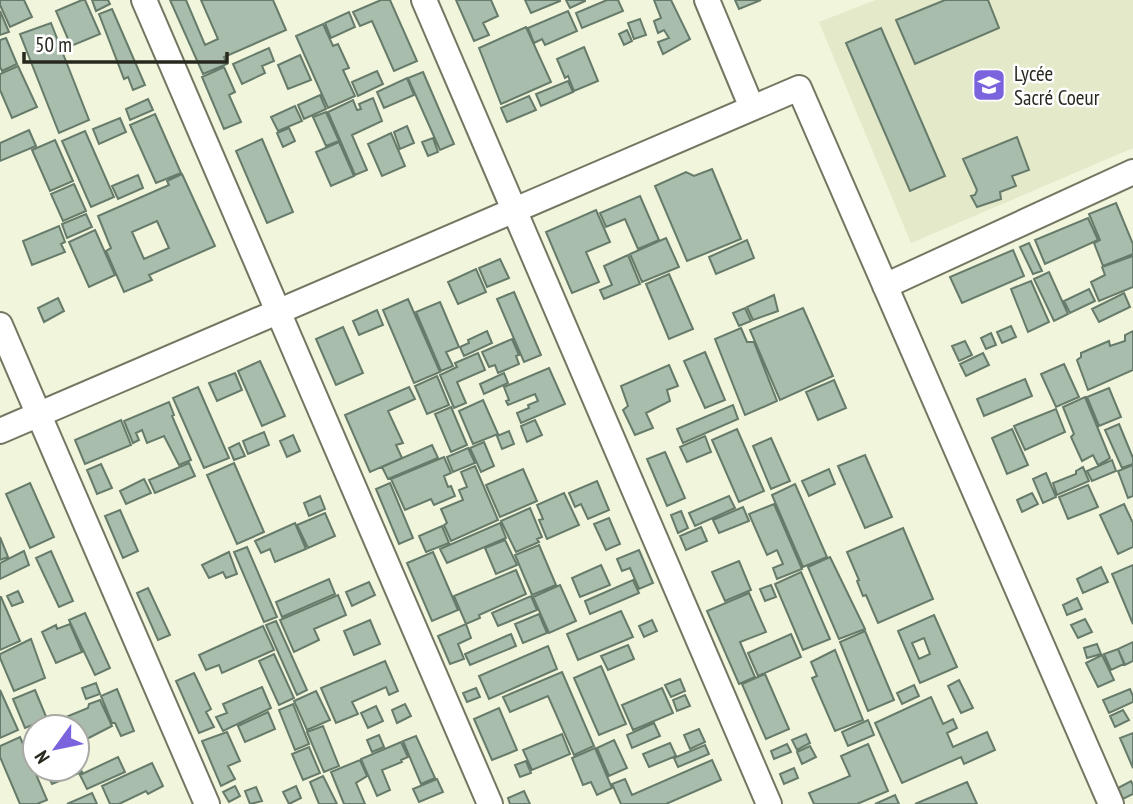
<svg xmlns="http://www.w3.org/2000/svg" width="1133" height="804" font-family="'PT Sans Narrow',sans-serif">
<style>
.built{fill:#e3e9c9}
.building{fill:#a8bdab;stroke:#677b6b;stroke-width:2;fill-rule:evenodd}
.lines{fill:none;stroke-linecap:round;stroke-linejoin:round}
.minor-casing{stroke:#737761;stroke-width:28}
.minor{stroke:#fff;stroke-width:24}
.labels{text-anchor:middle;dominant-baseline:central;stroke-width:5;stroke-linejoin:round;paint-order:stroke}
.poi-label{font-size:21px;fill:#27291f;stroke:#fff;text-anchor:start}
</style>
<rect width="100%" height="100%" fill="#f0f5db"/>
<!-- built -->
<path class="built" d="M876,0H1133V148L911,243L819,22Z"/>
<!-- building -->
<path class="building" d="M0,0H24L32,17L10,27L0,5Z
M82,0H85L100,34L71,46L56,11Z
M92,0H108L110,4L96,11Z
M170,0H186L205,45L218,39L201,0H273L286,30L224,57L227,64L203,74Z
M381,0H390L417,61L394,71L372,21L360,26L353,12Z
M456,0H491L498,16L483,23L489,35L474,41Z
M525,0H560V1L531,13Z
M566,0H585V1L570,8Z
M607,0H618L623,11L582,28L576,13Z
M654,0H671L690,39L663,54L658,42L669,38L664,30L658,33L654,21L661,18Z
M735,0H761L739,9Z
M945,0H988L999,28L915,64L896,20Z
M112,9L145,85L133,90L128,77L124,79L99,14Z
M0,11L9,32L0,35Z
M568,11L577,31L545,45L542,39L534,43L528,28Z
M349,12L355,27L331,38L325,23Z
M640,19L646,35L634,39L628,23Z
M51,23L89,120L59,133L20,34Z
M323,24L333,46L338,44L349,68L343,70L355,96L328,108L296,36Z
M526,27L551,82L501,104L479,48Z
M881,28L945,176L910,191L846,43Z
M627,30L632,41L624,45L619,34Z
M6,38L17,64L2,71L0,67V40Z
M584,47L598,81L574,91L568,76L565,78L557,59Z
M269,48L274,61L262,66L265,73L242,84L233,64Z
M300,55L311,80L288,89L278,65Z
M18,66L37,107L12,118L0,90V74Z
M224,67L235,92L229,95L241,122L224,129L202,77Z
M377,71L383,84L358,96L352,82Z
M423,72L454,144L440,150L408,78Z
M407,78L414,95L384,108L377,92Z
M568,81L573,92L541,106L536,94Z
M320,95L326,109L304,119L298,105Z
M529,96L536,110L507,122L501,108Z
M373,98L382,121L352,135L367,170L355,175L328,112L353,100L357,110L361,109L359,104Z
M148,99L153,110L130,120L126,109Z
M295,106L302,121L278,131L271,117Z
M326,112L339,141L326,146L313,117Z
M155,114L181,173L156,183L130,125Z
M120,118L126,132L99,144L93,129Z
M407,126L414,143L400,149L394,132Z
M289,128L295,141L283,147L277,133Z
M29,130L36,146L0,161V143Z
M85,131L114,197L91,207L62,141Z
M391,133L405,166L382,176L368,144Z
M1017,137L1029,170L1012,176L1016,186L1000,192L1001,199L977,207L971,196L975,195L977,190L963,159Z
M433,138L438,152L428,156L422,142Z
M262,139L293,212L267,223L236,151Z
M55,140L73,181L50,191L32,150Z
M339,142L354,176L331,186L316,152Z
M712,169L741,239L687,261L655,186L686,172L694,176Z
M182,174L215,246L149,275L152,280L124,292L106,251L111,248L98,216L169,185L167,181ZM157,221L169,248L144,259L132,232Z
M138,175L143,188L118,199L112,186Z
M74,184L86,211L63,221L51,194Z
M640,196L659,240L638,249L625,219L606,227L600,213Z
M1116,203L1133,244V254L1103,266L1094,243L1100,240L1089,214Z
M596,210L610,242L586,252L599,282L572,293L546,232Z
M86,214L92,227L67,238L62,224Z
M1088,218L1098,240L1045,264L1035,240Z
M59,226L65,242L61,244L65,252L32,265L23,241Z
M95,230L115,275L89,287L69,242Z
M666,238L679,267L642,282L630,254Z
M747,240L754,258L716,274L709,257Z
M1029,243L1042,271L1033,274L1020,247Z
M1013,250L1024,276L962,303L950,277Z
M628,255L640,284L604,299L600,290L612,285L604,266Z
M1133,256V287L1099,301L1091,282L1105,275L1102,267Z
M500,259L509,278L487,287L479,268Z
M476,269L486,292L458,304L448,282Z
M1049,272L1068,314L1054,321L1034,279Z
M669,274L693,329L669,339L646,284Z
M1031,281L1049,322L1028,332L1011,289Z
M1089,289L1095,301L1070,313L1064,301Z
M514,292L541,355L524,362L497,299Z
M1124,293L1130,307L1099,322L1092,309Z
M774,295L778,311L753,320L747,307Z
M58,298L64,311L44,322L38,308Z
M408,299L440,372L414,383L383,310Z
M440,302L459,347L446,352L453,366L441,371L416,312Z
M745,308L751,321L739,326L733,313Z
M803,308L833,376L780,400L750,330Z
M377,310L383,325L359,335L353,321Z
M1011,326L1016,337L1002,343L997,332Z
M343,327L363,373L336,385L316,339Z
M741,328L747,342H754L777,401L745,415L715,339Z
M487,331L492,343L464,356L460,347L469,343L468,340Z
M1133,331V370L1088,390L1077,360L1081,357V353L1109,341L1110,346L1125,341V335Z
M991,333L996,345L986,349L981,338Z
M512,339L519,355L516,356L519,364L498,373L495,365L489,367L482,352Z
M965,341L972,355L959,361L952,346Z
M705,352L725,400L705,408L684,361Z
M478,353L485,370L457,382L466,403L454,408L440,375L457,367L455,363Z
M983,353L989,365L966,376L960,364Z
M260,361L285,416L262,426L238,371Z
M1064,364L1079,397L1056,407L1041,374Z
M669,365L678,386L667,390L670,401L646,413L653,428L635,435L623,410L628,406L621,386Z
M549,368L565,404L521,423L517,413L529,408L528,405L538,401L535,394L508,405L506,401L509,400L504,387Z
M235,373L242,390L217,401L209,383Z
M504,373L508,383L484,394L480,384Z
M437,376L449,405L427,414L415,386Z
M1025,379L1032,396L984,416L977,399Z
M834,380L846,408L818,420L806,392Z
M198,387L229,458L204,468L173,398Z
M409,387L415,399L388,411L403,443L396,445L402,458L370,472L345,415Z
M1109,388L1121,417L1099,426L1087,397Z
M1085,397L1110,458L1098,465L1093,455L1082,461L1071,437L1074,434L1063,407Z
M483,400L498,434L473,444L459,411Z
M169,402L174,415L172,416L191,460L179,465L164,436L147,443L142,430L136,433L139,440L133,443L124,421Z
M733,405L738,419L683,443L677,429Z
M451,407L467,445L451,452L435,414Z
M1056,409L1065,432L1025,450L1014,426Z
M121,420L131,445L85,464L75,440Z
M535,420L542,435L527,442L521,426Z
M1119,424L1133,458V464L1122,468L1105,430Z
M737,429L764,491L739,502L712,440Z
M1012,429L1028,465L1007,474L992,438Z
M509,431L514,444L502,449L497,436Z
M264,432L269,445L248,454L243,441Z
M293,435L300,451L287,457L280,441Z
M705,436L711,452L687,462L680,447Z
M771,438L790,481L771,489L753,446Z
M484,442L494,466L481,472L470,448Z
M239,443L245,456L234,460L229,448Z
M432,445L438,458L388,479L382,467Z
M468,448L475,463L453,472L447,457Z
M665,452L685,498L667,506L647,459Z
M865,455L892,517L865,528L838,466Z
M444,457L451,473L444,476L448,487L451,486L455,496L434,505L431,499L405,510L391,479Z
M1112,460L1116,471L1092,481L1087,471Z
M189,463L195,476L155,493L149,480Z
M234,463L264,532L237,544L207,475Z
M101,464L112,488L97,494L87,470Z
M1133,465V496L1128,498L1118,471Z
M475,466L498,520L451,541L444,525L447,523L441,509L463,500L459,490L467,487L461,472Z
M1083,467L1089,481L1057,495L1053,483L1076,474V471Z
M523,469L537,501L500,517L486,485Z
M829,469L835,484L809,496L802,481Z
M1046,473L1056,497L1043,503L1033,479Z
M144,479L151,493L126,504L120,491Z
M597,481L609,510L588,519L581,504L575,507L569,493Z
M30,483L54,537L30,548L6,494Z
M390,483L413,538L399,544L376,489Z
M795,484L827,557L803,567L772,495Z
M1088,485L1098,507L1068,519L1059,497Z
M564,493L579,525L547,539L539,520L543,519L537,505Z
M1032,493L1038,504L1022,512L1017,500Z
M320,496L325,509L309,516L304,503Z
M729,496L735,508L695,526L689,513Z
M774,504L802,569L777,579L773,568L783,564L777,550L767,555L749,514Z
M1124,504L1133,523V547L1118,554L1100,515Z
M743,507L749,521L719,533L713,520Z
M530,508L542,537L537,539L539,542L516,552L501,521Z
M120,510L138,551L123,558L105,516Z
M681,511L688,528L678,533L671,515Z
M325,513L335,536L308,548L297,525Z
M609,518L620,544L606,550L594,524Z
M295,523L306,549L275,562L270,549L261,553L255,541Z
M500,523L506,538L447,563L440,549Z
M442,526L449,543L426,552L419,536Z
M701,527L707,541L686,550L680,536Z
M903,528L933,599L878,623L866,595L863,596L857,581L859,580L847,552Z
M0,537L8,557L0,560Z
M505,540L517,565L496,574L485,548Z
M539,545L556,585L532,595L515,555Z
M247,547L277,617L264,622L234,552Z
M639,550L653,583L639,589L630,568L622,571L617,559Z
M24,551L29,565L0,579V563Z
M51,551L73,601L59,607L36,558Z
M229,552L237,574L226,578L223,572L209,578L202,565Z
M433,552L458,610L432,621L407,563Z
M830,557L865,629L839,639L808,567Z
M739,561L751,590L725,601L712,572Z
M601,565L610,585L580,597L572,578Z
M1133,565V624L1112,574Z
M1101,567L1108,582L1083,593L1077,579Z
M516,570L526,594L479,615L480,618L466,624L454,596Z
M801,572L830,639L803,650L775,584Z
M329,579L335,594L282,617L276,602Z
M633,580L639,593L590,614L585,601Z
M369,582L375,595L352,606L346,592Z
M560,585L576,621L549,633L533,597Z
M771,585L776,597L765,601L760,589Z
M148,588L170,635L158,640L137,593Z
M18,591L23,602L12,606L7,596Z
M749,593L766,632L740,642L755,677L739,684L707,611Z
M338,595L346,615L314,629L319,640L294,652L280,620Z
M531,596L537,610L498,626L492,613Z
M0,597H1L20,641L0,650Z
M1077,598L1082,609L1067,615L1063,605Z
M621,611L633,637L578,660L567,634Z
M85,613L110,668L95,675L69,620Z
M539,614L547,633L523,643L515,624Z
M934,615L957,667L920,683L898,631ZM924,638L930,654L919,659L912,643Z
M1085,619L1092,632L1078,638L1071,625Z
M370,620L380,644L354,655L344,631Z
M652,620L657,631L644,637L639,626Z
M276,621L307,690L297,695L266,625Z
M70,624L82,652L56,663L42,632L56,625L57,629Z
M466,624L471,638L458,644L464,659L450,664L438,636Z
M263,626L274,650L222,673L219,665L206,670L199,655Z
M865,631L894,700L868,711L840,642Z
M511,634L516,646L470,665L465,654Z
M791,634L801,657L758,676L748,653Z
M31,639L45,678L14,691L0,658V654Z
M1133,642V661L1125,665L1118,649Z
M1097,644L1101,654L1087,658L1084,648Z
M628,645L634,659L608,670L601,656Z
M548,646L557,669L489,699L479,676Z
M1118,649L1124,664L1111,670L1104,654Z
M835,650L863,720L835,731L812,678L817,676L811,662Z
M274,654L294,698L279,705L259,661Z
M1102,655L1114,680L1098,687L1086,663Z
M385,661L398,691L389,695L386,687L352,702L358,714L336,723L321,688Z
M601,666L626,724L599,735L574,678Z
M562,672L594,746L574,755L548,696L510,712L503,697Z
M194,673L211,709L206,712L214,727L199,733L176,681Z
M765,674L789,729L766,739L742,684Z
M680,679L685,691L671,697L665,685Z
M959,680L973,708L961,713L948,686Z
M96,683L100,694L86,699L82,688Z
M914,685L919,696L902,704L897,693Z
M262,687L271,708L223,731L216,717L227,713L223,704Z
M476,688L480,697L467,702L463,693Z
M662,688L673,713L633,730L622,705Z
M117,689L134,731L121,736L115,723H112L101,696Z
M1130,689L1133,696V702L1109,713L1103,700Z
M0,690L18,730L0,738Z
M35,690L47,719L25,728L13,699Z
M316,691L330,720L307,730L294,701Z
M685,695L690,706L677,711L673,700Z
M931,697L943,724L953,719L957,728L947,733L953,747L987,732L995,750L964,764L961,757L902,783L875,723Z
M100,700L112,726L77,744V727H65L61,719L88,708L89,704Z
M293,704L309,744L295,750L279,710Z
M405,704L411,716L397,723L392,710Z
M376,706L383,721L368,728L361,713Z
M499,708L517,750L492,760L474,719Z
M1123,710L1129,720L1115,727L1110,716Z
M268,712L275,729L245,742L238,726Z
M868,720L874,735L848,746L842,732Z
M654,723L660,736L632,748L627,735Z
M323,726L339,766L324,772L307,732Z
M699,729L705,742L690,749L684,735Z
M227,732L240,761L228,766L235,779L221,786L202,741Z
M1133,733V768L1120,738Z
M562,734L570,754L532,770L523,750Z
M806,734L810,743L797,750L792,740Z
M379,735L384,747L372,752L367,740Z
M416,736L435,778L421,784L403,741Z
M20,737L47,800L37,804H20L0,757V746Z
M614,740L627,768L609,776L597,748Z
M401,742L408,757L401,760L402,762L382,770L390,790L377,796L361,759Z
M670,743L676,756L649,767L643,754Z
M787,744L791,752L774,759L771,751Z
M868,744L888,791L857,804H814L809,793L850,776L841,756Z
M705,745L709,754L678,767L674,758Z
M810,746L816,757L802,764L797,752Z
M309,747L320,773L303,780L292,754Z
M595,748L612,788L597,795L591,782L583,785L572,758Z
M118,757L125,772L87,789L80,775Z
M360,760L367,776L356,783L365,804H344L331,772Z
M712,760L721,780L666,804H621L612,784L625,779L632,795Z
M77,761L82,772L52,784L45,769H77Z
M526,761L531,773L520,777L515,765Z
M152,763L163,786L148,794L146,791L119,804H110L102,786Z
M794,768L798,778L784,784L780,774Z
M323,776L337,804H319L310,782Z
M437,779L443,792L419,802L413,789Z
M1131,781L1133,785V794L1123,799L1118,788Z
M967,782L977,804H915Z
M235,786L240,796L229,802L223,792Z
M296,786L301,798L289,804L283,792Z
M256,787L262,801L250,804L245,791Z
M524,791L530,804H510L508,798Z
M92,793L97,804H67Z
M895,795L899,804H875Z"/>
<g class="lines">
<defs>
<path id="minor" d="M144,0L490,804
M424,0L769,804
M707,0L752,108
M885,286L1133,172
M0,325L207,804
M0,431L799,88L1111,804"/>
</defs>
<!-- minor casing -->
<use href="#minor" class="minor-casing"/>
<!-- minor -->
<use href="#minor" class="minor"/>
</g>
<!-- icons -->
<defs>
<symbol id="school-square" viewBox="-11 -11 22 22"><rect x="-9" y="-9" width="18" height="18" rx="4" fill="#7c63de" stroke="#fff"/><path d="M0-5L7-2L0 1L-7-2ZM-4 1L0 2.5L4 1V4Q0 6-4 4Z" fill="#fff"/></symbol>
</defs>
<g fill-rule="evenodd">
<use href="#school-square" x="970" y="66" width="38" height="38"/>
</g>
<g class="labels">
<!-- poi labels -->
<g class="poi-label">
<text x="1014" y="73">Lycée<tspan x="1014" dy="24">Sacré Coeur</tspan></text>
</g>
</g>
<!-- north arrow -->
<g transform="translate(56 748) rotate(237)"><circle r="33" fill="#ffffff" stroke="#a9a9a5" stroke-width="2"/>
<path d="M0-5L12 26L0 18L-12 26Z" fill="#7c63de"/>
<text y="-10" font-size="19" font-weight="bold" text-anchor="middle" fill="#27291f">N</text>
</g>
<!-- scale -->
<path d="M24 52v10h203v-10" fill="none" stroke="#27291f" stroke-width="3.5"/>
<text x="35" y="52" font-size="21" fill="#27291f" stroke="#ffffff" stroke-width="5" paint-order="stroke">50 m</text>
</svg>
